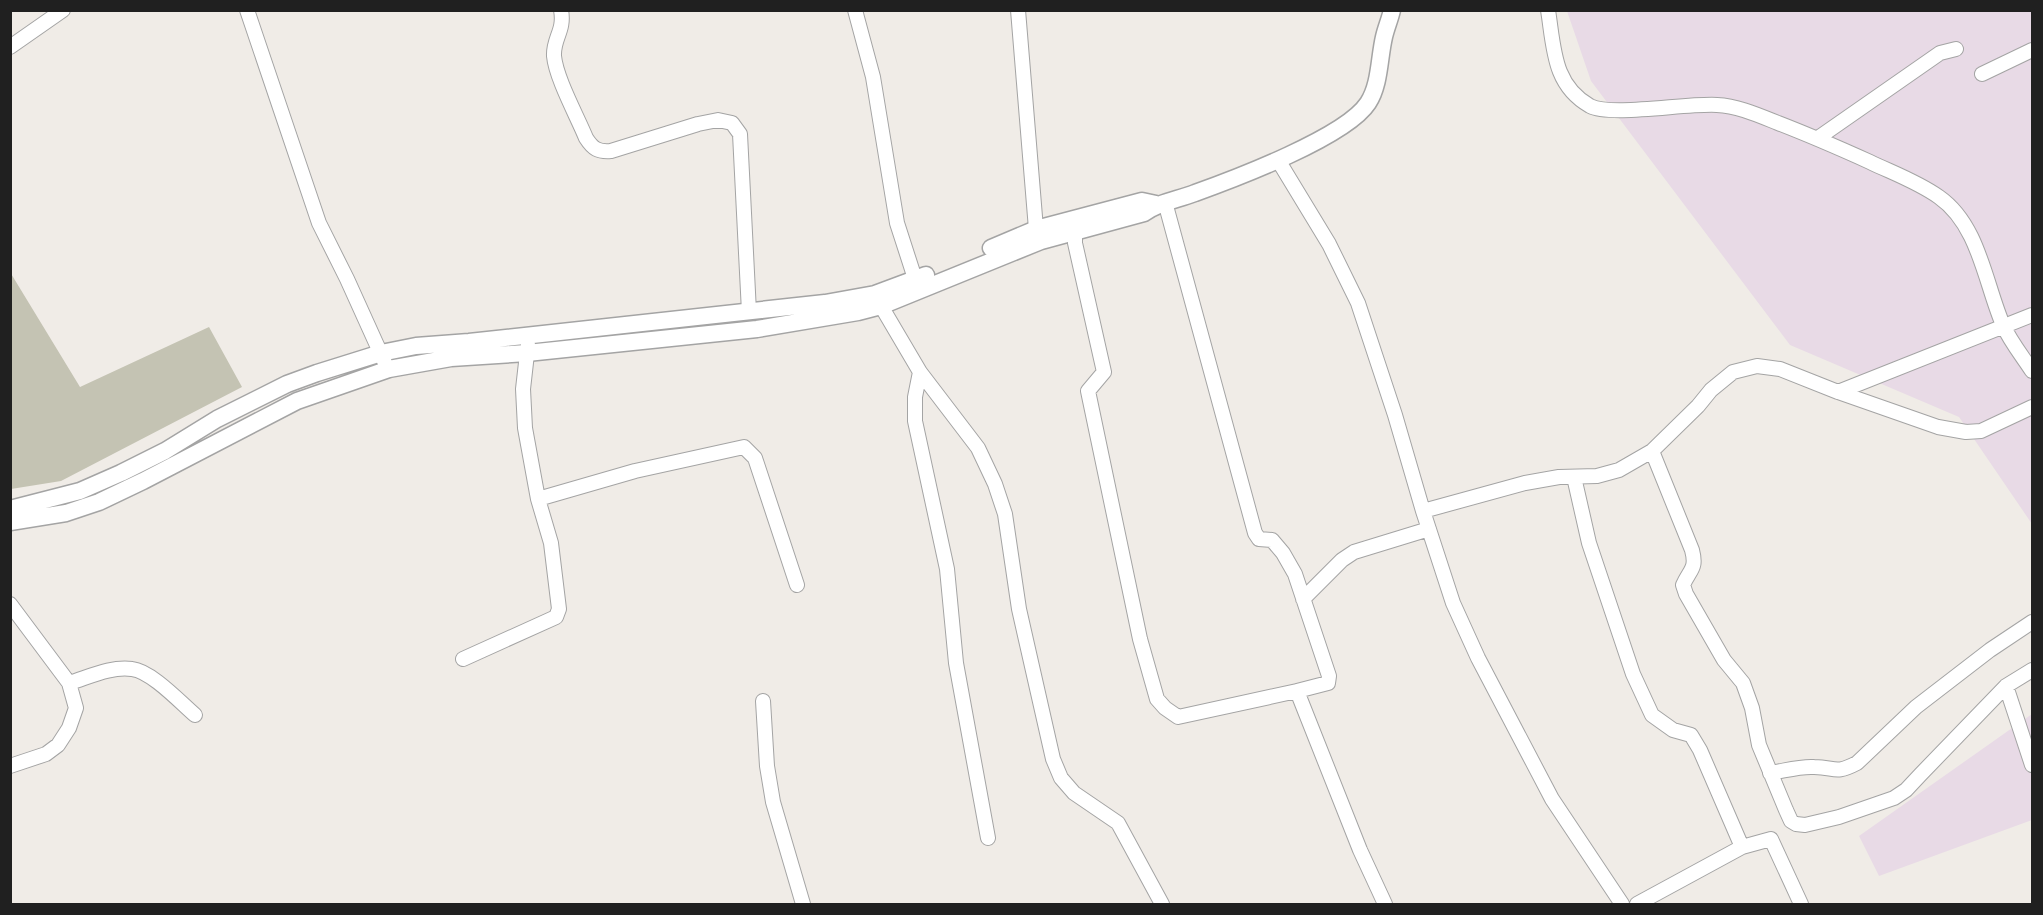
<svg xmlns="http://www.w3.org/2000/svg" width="2043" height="915" font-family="Lato,sans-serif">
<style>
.industrial{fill:#e8dae6}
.construction{fill:#c4c3b3}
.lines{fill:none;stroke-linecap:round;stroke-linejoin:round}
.minor-casing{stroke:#a4a4a4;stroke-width:16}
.tertiary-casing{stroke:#a4a4a4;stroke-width:19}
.minor{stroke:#fff;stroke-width:14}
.tertiary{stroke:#fff;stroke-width:16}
</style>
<rect width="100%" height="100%" fill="#f0ece7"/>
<!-- industrial -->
<path class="industrial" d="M1567,11H2032V524L1959,417L1790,345L1591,81Z
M2032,714V820L1879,876L1859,836Z"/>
<!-- construction -->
<path class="construction" d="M10,272L80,387L209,327L242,387L61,481L11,489Z"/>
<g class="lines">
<defs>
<path id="minor" d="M247,10L319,223L347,279L385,363
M561,10C565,31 553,38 554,56C556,78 577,116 586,138C593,149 598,152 611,151L698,124L718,120L732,123L740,134L749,312
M855,10L873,77L897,223L918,288
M1018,10L1036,229
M1548,10C1554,48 1553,85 1590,106C1611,117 1687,103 1717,105C1738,106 1758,115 1778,123C1809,135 1839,148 1870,162C1893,173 1918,182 1939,197C1979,225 1985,283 2003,325C2010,341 2023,357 2032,371
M10,47L63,10
M1982,74L2032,50
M1818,138L1940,53L1956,49
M1278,160L1329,244L1358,303L1395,415L1423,511L1453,603L1478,658L1552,799L1622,904
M1165,202L1255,533L1259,539L1272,540L1283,553L1295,574L1329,676L1328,683L1297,691
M1075,222V243L1104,372L1088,391L1140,639L1157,699L1165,708L1178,717L1297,691L1360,850L1385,904
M877,299L920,372L978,448L995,484L1005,514L1019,609L1053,759L1061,778L1074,793L1118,823L1162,904
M920,372L915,397V421L947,569L956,663L988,838
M1838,392L2032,315
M1652,451L1692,550C1697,569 1690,569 1683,585L1686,594L1724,660L1743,683L1752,708L1759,745L1786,810L1791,821L1796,824L1805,825L1839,817L1894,798L1906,790L1921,774L2006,686L2032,670
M1574,477L1589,543L1633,674L1652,715L1673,730L1691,735L1700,750L1742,847L1771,839L1801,904
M538,499L635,471L744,447L755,458L797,585
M1423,511L1525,483L1559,477L1597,476L1619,470L1652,451L1698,406L1711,390L1733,372L1757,366L1780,369L1838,392L1938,427L1966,432L1981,431L2032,407
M1303,599L1342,560L1354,552L1429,529
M10,604L69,683L76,708L69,728L58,745L46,754L10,766
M463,659L556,617L559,609L551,543L538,499L525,428L523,389L528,345
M69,683C89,677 111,666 132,669C151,671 180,702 195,715
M2006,686L2032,765
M763,701L767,766L773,802L803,904
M1770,773C1784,771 1800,766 1814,767C1836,767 1834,775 1857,763L1916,707L1990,650L2032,622
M1637,904L1742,847"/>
<path id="tertiary" d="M991,248L1036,229L1142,201L1156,204
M10,509L80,491L121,473L165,451L217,419L287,384L317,373L381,353L416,346L469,342L825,303L875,294L926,275
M10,522L66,513L99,502L143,481L297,401L389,369L451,358L527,353L757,329L858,312L881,306L1041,241L1144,213C1159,202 1177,200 1195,193C1234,179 1346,137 1368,103C1380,85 1379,58 1384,37C1386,28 1390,19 1392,10"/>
</defs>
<!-- minor casing -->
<use href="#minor" class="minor-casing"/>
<!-- tertiary casing -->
<use href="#tertiary" class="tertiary-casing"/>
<!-- minor -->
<use href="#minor" class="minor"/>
<!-- tertiary -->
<use href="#tertiary" class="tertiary"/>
</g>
<!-- border -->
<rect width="2043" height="915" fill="none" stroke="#202020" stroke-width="24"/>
</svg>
